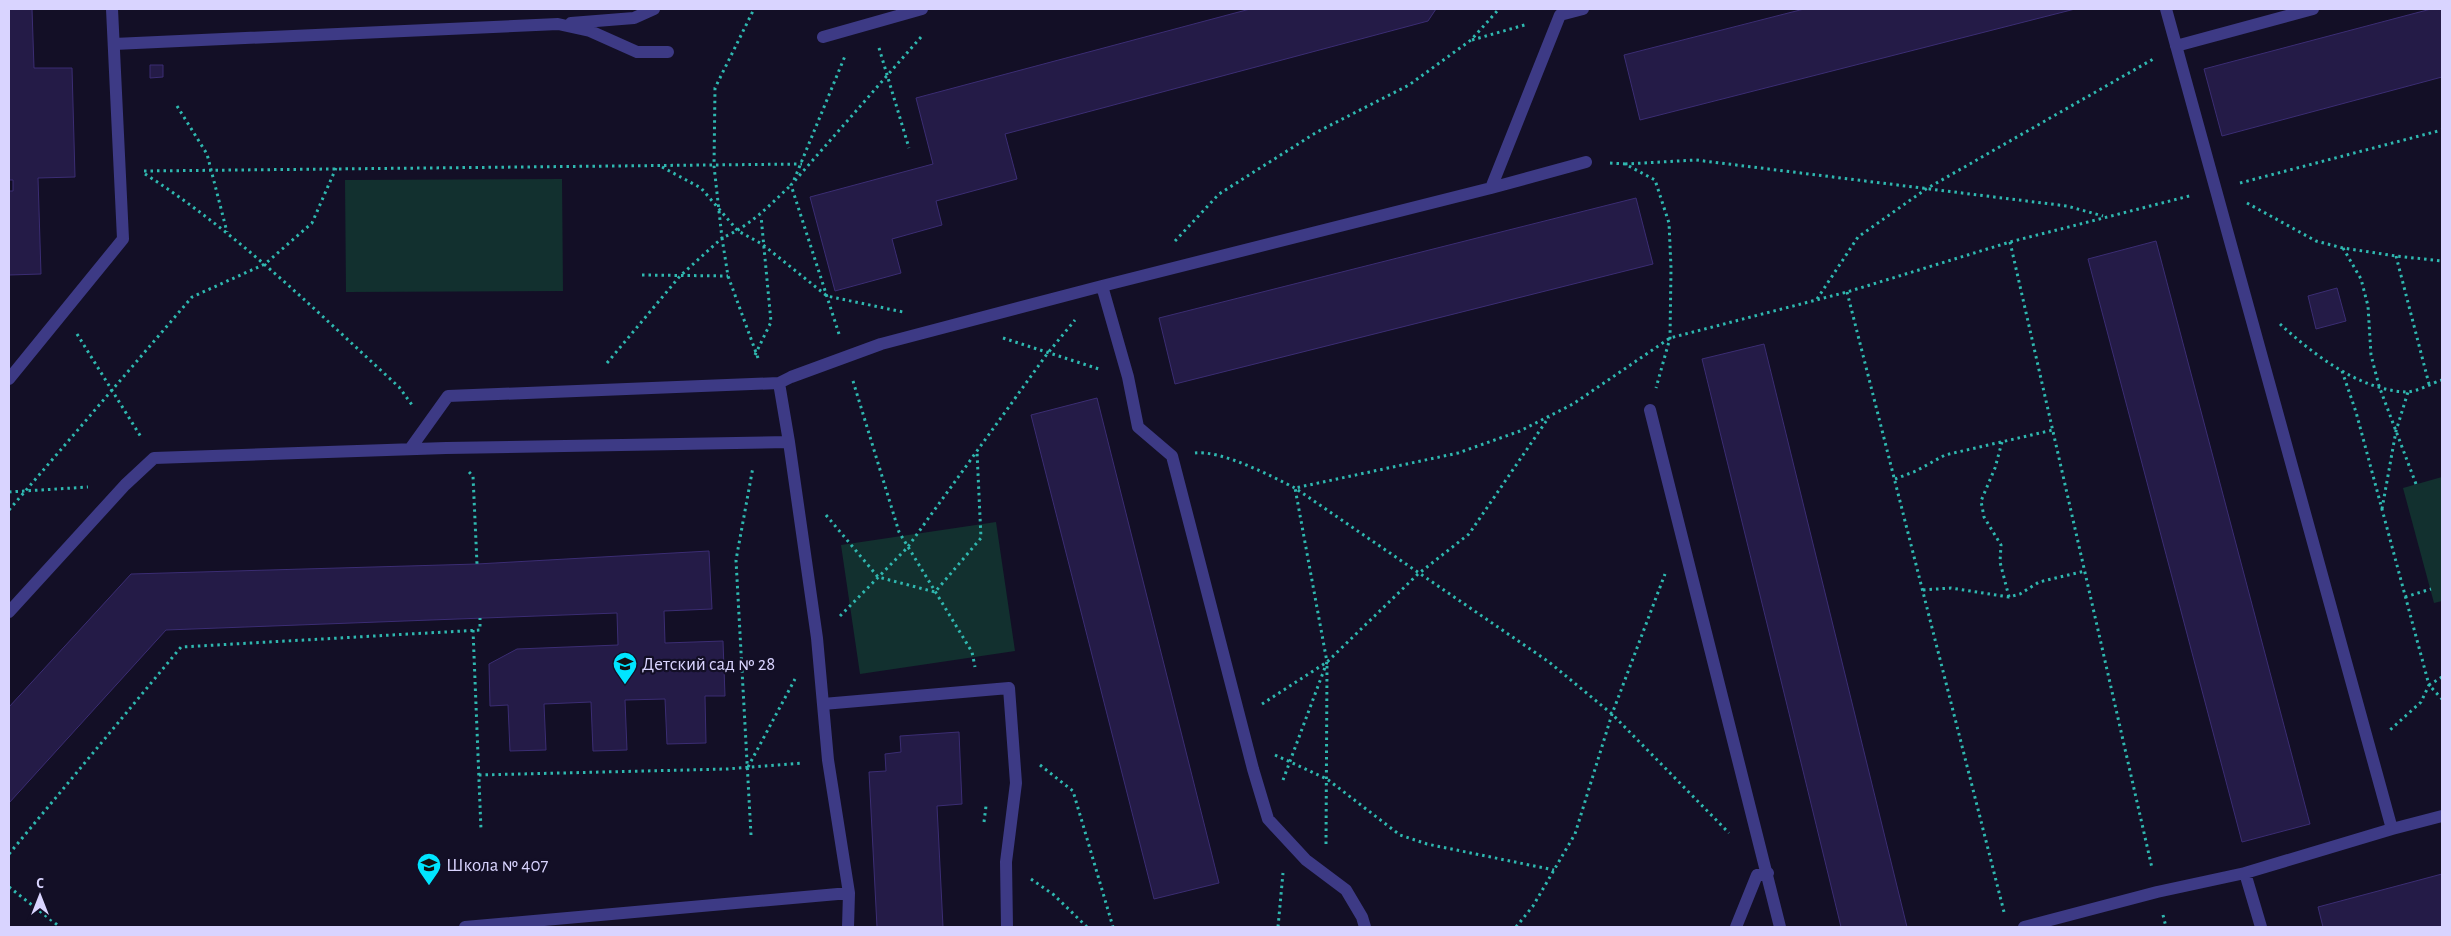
<svg xmlns="http://www.w3.org/2000/svg" width="2451" height="936" font-family="'Alegreya Sans',sans-serif">
<style>
.green{fill:#12302f}
.building{fill:#241b47;stroke:#3b2d73}
.lines{fill:none;stroke-linecap:round;stroke-linejoin:round}
.path{stroke:#2fb8b0;stroke-width:3;stroke-dasharray:2.5 4;stroke-linecap:butt}
.service{stroke:#3d3a85;stroke-width:12}
.labels{text-anchor:middle;dominant-baseline:central;stroke-width:4.5;stroke-linejoin:round;paint-order:stroke}
.poi-label{font-size:19px;fill:#d9d4ff;stroke:#130f26;text-anchor:start}
</style>
<rect width="100%" height="100%" fill="#130f26"/>
<!-- green -->
<path class="green" d="M562,179L563,291L346,292L345,180Z
M2442,477V601L2434,603L2403,488Z
M996,522L1015,651L860,674L841,545Z"/>
<!-- building -->
<path class="building" d="M9,9H32L34,68H72L75,177L38,178L41,274L9,275V191H13V180H9Z
M1250,9H1436L1428,21L1005,134L1017,179L936,201L942,225L892,239L901,273L835,291L810,197L933,164L916,98Z
M1804,9H2075L1640,120L1624,55Z
M2431,9H2442V77L2222,136L2204,69Z
M150,65H163V77L150,78Z
M1636,198L1653,264L1175,384L1159,318Z
M2156,241L2310,824L2242,842L2088,259Z
M2337,288L2346,321L2316,329L2308,296Z
M1764,344L1907,927H1841L1786,701L1702,359Z
M1097,398L1219,883L1154,899L1031,415Z
M709,551L712,609L664,611L665,643L723,641L725,696H705L706,743L667,744L665,699L625,700L627,750L593,751L591,702L544,704L546,750L510,751L508,705L490,706L489,664L517,649L618,645L617,613L166,630L9,803V707L131,574L477,564Z
M959,732L962,804L937,806L943,927H877L869,772L886,771L885,754L901,752L900,736Z
M2442,874V927H2323L2318,907Z"/>
<g class="lines">
<!-- path -->
<path class="path" d="M1472,40L1528,24
M879,48L909,148
M177,106L207,154L227,232
M1610,163L1625,164L1655,180L1669,223L1671,268L1670,338L1656,388
M1625,164L1696,160L2067,206L2103,216
M662,167L701,188L738,231L762,244L827,296L903,312
M144,171L802,164
M145,174C239,234 317,312 399,387L412,405
M794,180L845,56
M2240,183L2442,130
M2247,203L2316,241L2343,248L2396,256L2442,261
M1175,241L1219,194L1317,132L1409,85L1471,40L1499,9
M2010,242L2152,868
M2343,248L2361,279L2368,306L2371,355L2379,386L2416,484
M2396,256L2429,384
M642,275L728,276
M1847,292L2004,912
M1817,299L1858,237L1926,189L2155,58
M2280,324C2313,354 2359,390 2406,392C2417,392 2432,383 2442,380
M77,334L141,437
M839,334L791,185L921,37
M1003,338L1099,369
M755,355L771,322L761,216
M758,358L728,276L722,238C750,226 769,206 791,185
M607,363L680,276L722,238L714,166L715,88L754,9
M2342,371L2356,412L2429,685L2421,702L2390,730
M853,381L899,532L972,652L975,667
M2002,442L1995,468L1981,501L1984,517L2001,545L2000,562L2009,597
M1195,453C1222,450 1271,476 1295,488L1549,662L1612,714L1729,833
M469,472L473,476L477,564
M1895,479L1916,471L1945,455L2053,430
M9,492L88,487
M2382,509L2396,431L2408,392
M9,510L192,297L265,264L312,223L336,168
M826,515L878,577L935,592L981,538L977,452
M1923,590L1951,588L2009,597L2020,594L2039,582L2085,571
M2405,597L2431,589
M840,616L907,548L1047,354L1075,320
M473,630L481,830
M2442,677L2429,685L2442,699
M1262,704L1327,662L1418,574L1469,534L1549,417
M1275,755L1327,779L1400,835L1427,844L1554,870
M1040,765L1073,791L1113,927
M748,767L795,679
M479,775L727,769L803,763
M1283,780L1327,662L1295,488L1458,453L1520,431L1573,404L1670,338L1847,292L2010,242L2193,195
M984,822L986,806
M751,835L736,560L753,467
M1326,844L1327,666
M9,854L181,647L480,630V618
M1031,879L1054,895L1087,927
M9,887L60,927
M2163,915L2166,927
M1278,927L1283,873
M1516,927L1533,906L1575,834L1612,714L1665,574"/>
<!-- service -->
<path class="service" d="M2166,9L2392,829L2245,873L2261,927
M571,23L634,18L654,9
M823,37L922,9
M114,44L558,24L590,31L637,52H668
M2176,46L2313,9
M1491,188L1586,162
M1102,286L1491,188L1560,15L1583,9
M9,379L123,239L112,9
M779,383L789,442
M1650,410L1780,927
M410,449L448,396L779,383L791,377L881,344L1102,286L1128,377L1138,427L1172,456L1253,769L1268,819L1306,860L1346,890L1362,917L1365,927
M9,612L125,485L154,458L446,448L789,442L817,638L828,760L849,893L848,927
M823,704L1009,688L1016,783L1006,862L1007,927
M2392,829L2442,816
M465,927L849,893
M1736,927L1757,875L1768,873
M2024,927L2157,892L2245,873"/>
</g>
<!-- icons -->
<defs>
<symbol id="school-pin" viewBox="-11 -11 22 30"><path d="M0 17L-7.5 6A9.5 9.5 0 1 1 7.5 6Z" fill="#00e5ff" stroke="#130f26"/><path d="M0-5L7-2L0 1L-7-2ZM-4 1L0 2.5L4 1V4Q0 6-4 4Z" fill="#111"/></symbol>
</defs>
<g fill-rule="evenodd">
<use href="#school-pin" x="611" y="650" width="28" height="38"/>
<use href="#school-pin" x="415" y="851" width="28" height="38"/>
</g>
<g class="labels">
<!-- poi labels -->
<g class="poi-label">
<text x="642" y="664">Детский сад № 28</text>
<text x="446" y="865">Школа № 407</text>
</g>
</g>
<!-- border -->
<rect width="2451" height="936" fill="none" stroke="#d9d4ff" stroke-width="20"/>
<!-- north arrow -->
<g transform="translate(40 896)" stroke="#130f26" stroke-width="4" paint-order="stroke">
<path d="M0-4L9 19L0 12L-9 19Z" fill="#d9d4ff"/>
<text y="-8" font-size="14" font-weight="bold" text-anchor="middle" fill="#d9d4ff">С</text>
</g>
</svg>
